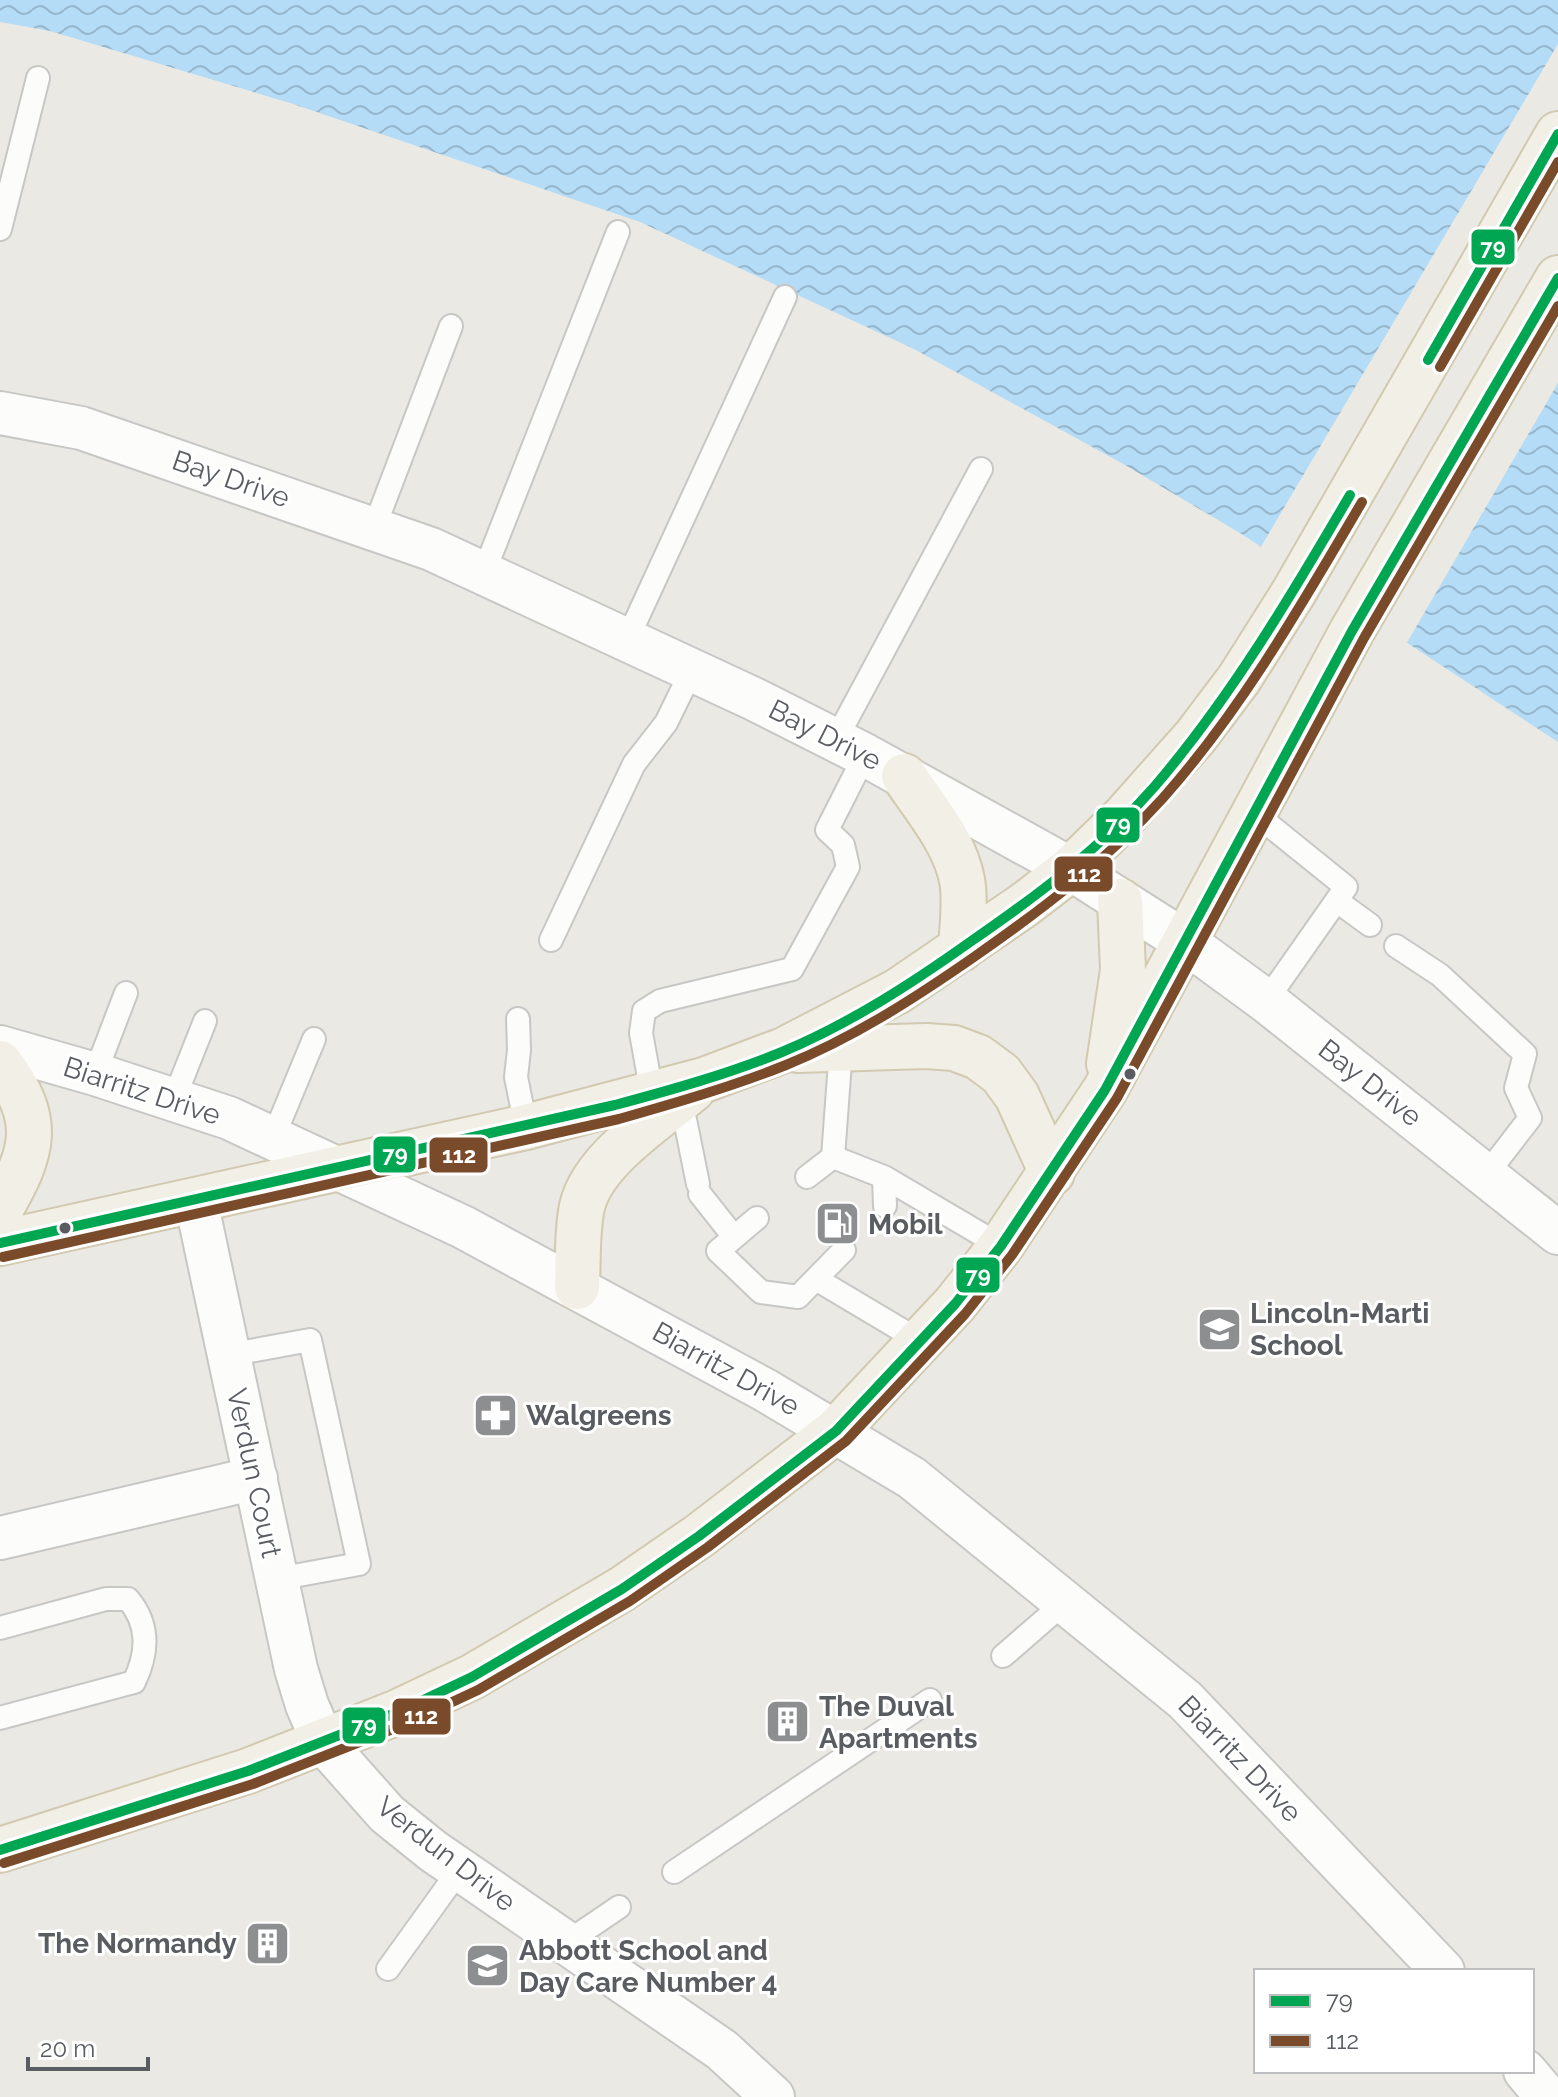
<svg xmlns="http://www.w3.org/2000/svg" width="1558" height="2097" font-family="Raleway,sans-serif">
<style>
.water{fill:url(#water-waves)}
.pier{fill:#eae9e4}
.lines{fill:none;stroke-linecap:round;stroke-linejoin:round}
.lane-casing{stroke:#c7c7c6;stroke-width:26}
.street-casing{stroke:#c7c7c6;stroke-width:46}
.primary-casing{stroke:#d2c9b1;stroke-width:48}
.lane{stroke:#fcfcfb;stroke-width:22}
.street{stroke:#fcfcfb;stroke-width:42}
.primary{stroke:#f2f0e6;stroke-width:44}
.bus-1-casing{stroke:#fff;stroke-width:16}
.bus-2-casing{stroke:#fff;stroke-width:16}
.bus-1{stroke:#00a651;stroke-width:10}
.bus-2{stroke:#7a4b2a;stroke-width:10}
.bus-dot{fill:#595d62;stroke:#fff;stroke-width:3}
.labels{text-anchor:middle;dominant-baseline:central;stroke-width:6;stroke-linejoin:round;paint-order:stroke}
.street-label{font-size:28px;fill:#595d62;stroke:#fff}
.poi-label{font-size:28px;font-weight:bold;fill:#595d62;stroke:#fff;text-anchor:start}
.line-badge{stroke:#fff;stroke-width:3}
.badge-label{font-size:22px;text-anchor:middle;font-weight:bold;fill:#fff}
</style>
<defs>
<pattern id="water-waves" width="16" height="10" patternUnits="userSpaceOnUse" patternTransform="scale(2)"><rect width="16" height="10" fill="#b5dcf7"/><path d="M0 5q4-4 8 0t8 0" fill="none" stroke="#96b6cb"/></pattern>
</defs>
<rect width="100%" height="100%" fill="#eae9e4"/>
<!-- water -->
<path class="water" d="M0,0H1558V742L1240,533L1125,465L914,349L640,222L290,103L50,31L0,22Z"/>
<!-- pier -->
<path class="pier" d="M1558,44V383L1405,646L1259,550Z"/>
<g class="lines">
<defs>
<path id="lane" d="M0,229L38,78
M374,528L451,326
M484,572L618,232
M627,640L785,297
M835,741L981,469
M1253,812L1346,887L1266,1001
M1337,901L1370,925
M551,940L634,764L666,723L692,670
M1396,946L1440,975L1525,1054L1516,1088L1530,1118L1486,1175
M518,1019L519,1050L516,1077L526,1127
M95,1074L126,993
M652,1094L641,1033L644,1011L660,1001L792,969L848,867L843,845L827,830L865,755
M174,1099L205,1021
M681,1100L698,1184
M273,1138L314,1039
M833,1157L884,1177L885,1206
M807,1177L833,1157L841,1049
M884,1177L1001,1246
M700,1194L734,1237
M757,1218L718,1251L761,1292L798,1297L844,1250
M816,1279L920,1341
M228,1355L310,1340L359,1564L277,1579
M0,1628L106,1599H128C150,1625 148,1653 134,1682L0,1718
M1003,1656L1064,1603
M674,1872L930,1700
M566,1943L619,1907
M388,1969L460,1869"/>
<path id="street" d="M0,413L81,428L431,549L754,699L865,755L1071,869L1184,941L1266,1001L1558,1233
M0,1047L95,1074L229,1118L463,1227L765,1390L912,1478L1185,1700L1443,1971
M196,1201L296,1669L307,1705L323,1742L387,1814L433,1851L722,2050L773,2097
M0,1538L256,1478
M1525,2071L1547,2097"/>
<path id="primary" d="M904,776C925,808 955,842 962,880C966,902 962,926 961,949
M798,1050L926,1046L954,1048L978,1057L1001,1074L1017,1096L1052,1173
M0,1063C43,1121 34,1151 0,1210
M1109,1064L1123,970L1120,901
M0,1243L526,1127L704,1080L784,1050L898,991L1024,905L1071,869L1124,817L1196,736L1239,679L1294,592L1558,134
M577,1287C578,1262 577,1236 581,1212C588,1162 657,1120 693,1089
M0,1850L248,1771L398,1712L472,1677L622,1589L699,1536L836,1431L955,1304L1001,1246L1105,1090L1352,631L1558,278"/>
</defs>
<!-- lane casing -->
<use href="#lane" class="lane-casing"/>
<!-- street casing -->
<use href="#street" class="street-casing"/>
<!-- primary casing -->
<use href="#primary" class="primary-casing"/>
<!-- lane -->
<use href="#lane" class="lane"/>
<!-- street -->
<use href="#street" class="street"/>
<!-- primary -->
<use href="#primary" class="primary"/>
<defs>
<path id="bus-1" d="M1428,360L1558,134
M0,1243L615,1105C671,1090 728,1074 782,1052C849,1024 911,984 970,942C1037,896 1101,848 1155,786C1231,697 1291,596 1350,495
M0,1850L248,1771L398,1712L472,1677L622,1589L699,1536L836,1431L955,1304L1001,1246L1105,1090L1352,631L1558,278"/>
<path id="bus-2" d="M1440,367L1558,162
M3,1257L619,1119C675,1103 731,1087 786,1065C853,1038 915,998 974,957C1043,909 1107,860 1163,798C1242,709 1302,604 1362,502
M4,1863L253,1784L403,1725L478,1690L630,1601L708,1547L846,1441L965,1314L1012,1255L1117,1098L1364,638L1558,306"/>
</defs>
<!-- bus-1 casing -->
<use href="#bus-1" class="bus-1-casing"/>
<!-- bus-2 casing -->
<use href="#bus-2" class="bus-2-casing"/>
<!-- bus-1 -->
<use href="#bus-1" class="bus-1"/>
<!-- bus-2 -->
<use href="#bus-2" class="bus-2"/>
</g>
<!-- icons -->
<defs>
<symbol id="fuel-square" viewBox="-11 -11 22 22"><rect x="-9" y="-9" width="18" height="18" rx="4" fill="#8c8e90" stroke="#fff"/><path d="M-5.5-6h7V0h2V4h1.3V-2.5L3-4.5l.8-.8L6-3V5H2.5V1h-1V6h-7ZM-4.2-4.7v3.2H.2V-4.7Z" fill="#fff"/></symbol>
<symbol id="school-square" viewBox="-11 -11 22 22"><rect x="-9" y="-9" width="18" height="18" rx="4" fill="#8c8e90" stroke="#fff"/><path d="M0-5L7-2L0 1L-7-2ZM-4 1L0 2.5L4 1V4Q0 6-4 4Z" fill="#fff"/></symbol>
<symbol id="pharmacy-square" viewBox="-11 -11 22 22"><rect x="-9" y="-9" width="18" height="18" rx="4" fill="#8c8e90" stroke="#fff"/><path d="M-2-6h4v4h4v4h-4v4h-4v-4h-4v-4h4Z" fill="#fff"/></symbol>
<symbol id="building-square" viewBox="-11 -11 22 22"><rect x="-9" y="-9" width="18" height="18" rx="4" fill="#8c8e90" stroke="#fff"/><path d="M-4-6H4V6H1V3H-1V6H-4ZM-2.5-4.3h1.7v1.8h-1.7ZM.8-4.3h1.7v1.8H.8ZM-2.5-1h1.7V.8h-1.7ZM.8-1h1.7V.8H.8Z" fill="#fff"/></symbol>
</defs>
<g fill-rule="evenodd">
<use href="#fuel-square" x="812" y="1198" width="51" height="51"/>
<use href="#school-square" x="1194" y="1304" width="51" height="51"/>
<use href="#pharmacy-square" x="470" y="1390" width="51" height="51"/>
<use href="#building-square" x="762" y="1696" width="51" height="51"/>
<use href="#building-square" x="242" y="1918" width="51" height="51"/>
<use href="#school-square" x="462" y="1940" width="51" height="51"/>
</g>
<!-- markers -->
<g class="bus-dot">
<circle cx="1130" cy="1074" r="7"/>
<circle cx="65" cy="1228" r="7"/>
</g>
<g class="labels">
<!-- street labels -->
<g class="street-label">
<text transform="translate(231 479) rotate(19)">Bay Drive</text>
<text transform="translate(825 735) rotate(27)">Bay Drive</text>
<text transform="translate(1370 1083) rotate(38)">Bay Drive</text>
<text transform="translate(142 1091) rotate(18)">Biarritz Drive</text>
<text transform="translate(726 1369) rotate(29)">Biarritz Drive</text>
<text transform="translate(254 1473) rotate(78)">Verdun Court</text>
<text transform="translate(1240 1759) rotate(46)">Biarritz Drive</text>
<text transform="translate(446 1854) rotate(38)">Verdun Drive</text>
</g>
<!-- poi labels -->
<g class="poi-label">
<text x="868" y="1224">Mobil</text>
<text x="1250" y="1313">Lincoln-Marti<tspan x="1250" dy="32">School</tspan></text>
<text x="526" y="1415">Walgreens</text>
<text x="819" y="1706">The Duval<tspan x="819" dy="32">Apartments</tspan></text>
<text x="237" y="1943" text-anchor="end">The Normandy</text>
<text x="519" y="1950">Abbott School and<tspan x="519" dy="32">Day Care Number 4</tspan></text>
</g>
</g>
<g class="line-badge">
<rect x="1470" y="228" width="46" height="38" rx="8" fill="#00a651"/>
<rect x="1095" y="806" width="46" height="38" rx="8" fill="#00a651"/>
<rect x="1053" y="855" width="61" height="38" rx="8" fill="#7a4b2a"/>
<rect x="372" y="1135" width="45" height="39" rx="8" fill="#00a651"/>
<rect x="428" y="1136" width="61" height="38" rx="8" fill="#7a4b2a"/>
<rect x="955" y="1256" width="46" height="38" rx="8" fill="#00a651"/>
<rect x="391" y="1697" width="61" height="39" rx="8" fill="#7a4b2a"/>
<rect x="341" y="1706" width="46" height="39" rx="8" fill="#00a651"/>
</g>
<g class="badge-label">
<text x="1493" y="255">79</text>
<text x="1118" y="832">79</text>
<text x="1084" y="882">112</text>
<text x="395" y="1162">79</text>
<text x="459" y="1163">112</text>
<text x="978" y="1283">79</text>
<text x="421" y="1724">112</text>
<text x="364" y="1733">79</text>
</g>
<!-- legend -->
<rect x="1254" y="1969" width="280" height="104" fill="#ffffff" stroke="#bdbec0" stroke-width="2"/>
<rect x="1270" y="1995" width="40" height="12" fill="#00a651" stroke="#bdbec0" stroke-width="2"/>
<text x="1326" y="2009" font-size="24" fill="#595d62">79</text>
<rect x="1270" y="2035" width="40" height="12" fill="#7a4b2a" stroke="#bdbec0" stroke-width="2"/>
<text x="1326" y="2049" font-size="24" fill="#595d62">112</text>
<!-- scale -->
<path d="M28 2057v12h120v-12" fill="none" stroke="#595d62" stroke-width="4"/>
<text x="40" y="2057" font-size="24" fill="#595d62" stroke="#ffffff" stroke-width="6" paint-order="stroke">20 m</text>
</svg>
